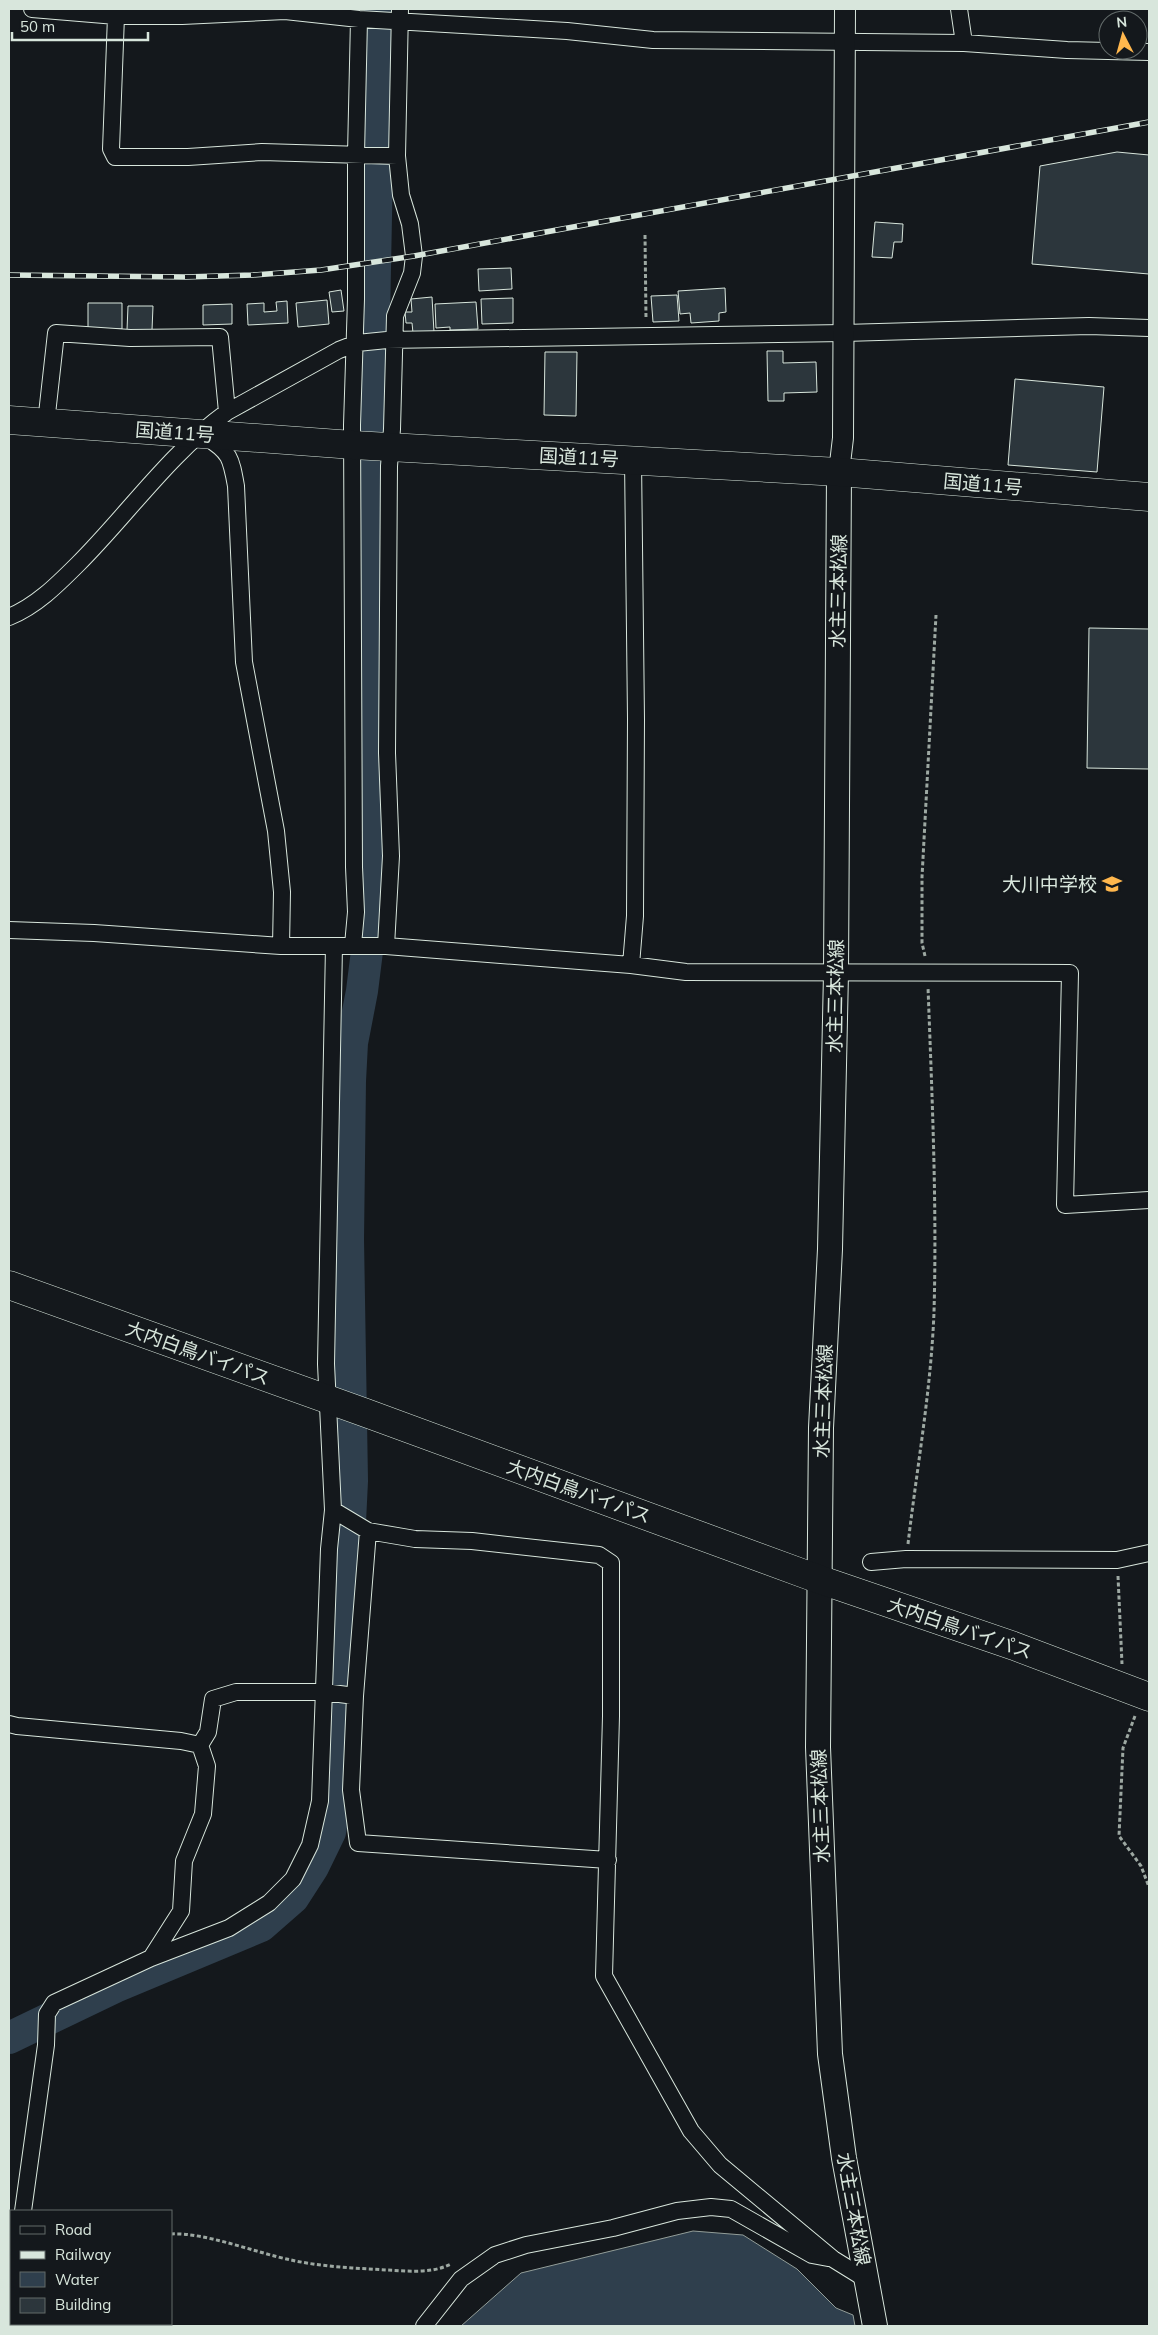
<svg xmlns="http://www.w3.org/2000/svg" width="1158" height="2335" font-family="Mulish,'Noto Sans JP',sans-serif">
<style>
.water{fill:#2f3f4d;stroke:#939e99}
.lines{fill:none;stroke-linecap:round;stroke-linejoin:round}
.river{stroke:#2f3f4d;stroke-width:32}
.building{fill:#2c363c;stroke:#d8e6dc}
.minor-casing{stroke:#d8e6dc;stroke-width:18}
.tertiary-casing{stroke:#d8e6dc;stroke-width:22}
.secondary-casing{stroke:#d8e6dc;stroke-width:26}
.trunk-casing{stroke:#d8e6dc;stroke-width:29}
.path{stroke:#9da8a2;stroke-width:3;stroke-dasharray:4 2.5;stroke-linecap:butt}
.minor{stroke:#14181c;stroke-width:16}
.tertiary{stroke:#14181c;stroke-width:20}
.secondary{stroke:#14181c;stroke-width:24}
.trunk{stroke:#14181c;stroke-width:28}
.rail-casing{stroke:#d8e6dc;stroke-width:5.5}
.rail{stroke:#14181c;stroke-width:4;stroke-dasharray:11;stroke-linecap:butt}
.labels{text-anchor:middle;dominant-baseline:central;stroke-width:4;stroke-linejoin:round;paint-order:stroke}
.street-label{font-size:19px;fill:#d8e6dc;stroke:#14181c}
.poi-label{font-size:19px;fill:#d8e6dc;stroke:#14181c;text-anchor:end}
</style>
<rect width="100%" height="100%" fill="#14181c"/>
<!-- water -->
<path class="water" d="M693,2231L743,2235L797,2269L836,2308L853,2315L855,2326H461L521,2273Z"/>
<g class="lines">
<!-- river -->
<path class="river" d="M9,2038L115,1987L261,1926L293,1898L313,1867L330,1832L337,1790L352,1481L348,1239L350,1081L352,1043L362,991L370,927L371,475L380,9"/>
</g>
<!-- building -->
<path class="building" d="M1117,152L1149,155V274L1032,264L1040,166Z
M875,222L903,224L902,242H894L892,258L872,257Z
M511,268L512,289L479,291L478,269Z
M725,288L726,312L719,313V321L691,323L690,313L680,314L678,291Z
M341,290L344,311L332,312L329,292Z
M677,295L679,321L653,322L651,296Z
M432,297L434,332L413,333L412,323H406L405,312H412L411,299Z
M513,298V323L482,324L481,299Z
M327,300L329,324L298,327L296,303Z
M287,301L288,323L248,325L247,304L264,303V312L277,311L276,302Z
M476,302L478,329L450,330V327L436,328L435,304Z
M88,303H122V329H88Z
M232,304V324L203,325V305Z
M128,306H153L152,330H127Z
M767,351H783V363L816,362L817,392L784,393V401H768Z
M545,352H577L576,416L544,415Z
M1015,379L1104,387L1097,472L1008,465Z
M1089,628L1149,629V769L1087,768Z"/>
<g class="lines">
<defs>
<path id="minor" d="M32,9L116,16
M959,9L964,43
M397,156L262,152L188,157H115L111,149L116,16H182L285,11L359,19L567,31L653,40L964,43L1067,50L1149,52
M46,423L56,333L130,338L220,337L227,412
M206,437C230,452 231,458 236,486L244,662L276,831L282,892L281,946
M9,617C36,606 57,585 78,564C128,514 169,454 227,412L339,350L357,343L387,340L844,333L1089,326L1149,328
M9,930L94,933L281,946H386L631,965L686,972L1070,973L1065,1205L1149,1200
M353,945L356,912L354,867L352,425L356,299V154L359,19
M386,946L391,856L387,753L389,466L392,429L395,316L412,273L414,256L410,224L401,195L397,156L400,9
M631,965L635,916L636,719L633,459
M333,1510L368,1531L415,1539L472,1541L599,1555L611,1563V1716L604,1976L691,2131L720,2165L833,2259L867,2280
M368,1531L355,1696L351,1790L358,1843L608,1860
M871,1562L906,1559L1117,1560L1149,1553
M9,1724L17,1726L181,1741L200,1745
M151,1958L229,1928L269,1903L293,1879L310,1845L320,1801L329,1549L333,1510L326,1364L334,946
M23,2211L46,2045L47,2014L54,2003L151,1958L181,1911L184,1861L203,1814L207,1766L200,1745L208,1732L213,1699L236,1692H324L355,1696
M12,2324V2326
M424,2326L461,2279L495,2255L526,2245L613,2228L677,2211L711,2207L731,2209L812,2255L828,2258"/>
<path id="tertiary" d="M839,472L843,438L845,9"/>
<path id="secondary" d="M839,472L836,973L830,1249L821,1428L818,1747L830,2054L844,2158L875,2326"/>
<path id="trunk" d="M9,420L353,445L839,472L1149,497
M9,1285L366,1413L821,1580L1014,1646L1149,1697"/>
</defs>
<!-- minor casing -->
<use href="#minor" class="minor-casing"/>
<!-- tertiary casing -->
<use href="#tertiary" class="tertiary-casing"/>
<!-- secondary casing -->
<use href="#secondary" class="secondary-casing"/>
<!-- trunk casing -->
<use href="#trunk" class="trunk-casing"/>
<!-- path -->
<path class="path" d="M645,235L646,319
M925,956L922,943V877L936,615
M908,1544C917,1467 931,1390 934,1312C937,1204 932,1095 928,987
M1118,1576L1122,1664
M1135,1716L1123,1748L1119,1836L1141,1866L1149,1887
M171,2234C204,2232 257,2253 291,2260C322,2267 355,2268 387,2270C408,2271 431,2274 451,2264"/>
<!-- minor -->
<use href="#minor" class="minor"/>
<!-- tertiary -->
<use href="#tertiary" class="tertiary"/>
<!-- secondary -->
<use href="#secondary" class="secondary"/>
<!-- trunk -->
<use href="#trunk" class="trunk"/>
<defs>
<path id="rail" d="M9,275L185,277L253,275L321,270L414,256L1149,122"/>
</defs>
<!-- rail casing -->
<use href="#rail" class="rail-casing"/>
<!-- rail -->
<use href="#rail" class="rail"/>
</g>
<!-- icons -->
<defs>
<symbol id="school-bare" viewBox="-9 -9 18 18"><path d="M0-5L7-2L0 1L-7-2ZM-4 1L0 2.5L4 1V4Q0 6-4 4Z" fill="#ffb74d" stroke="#14181c" stroke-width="2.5" paint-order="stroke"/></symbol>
</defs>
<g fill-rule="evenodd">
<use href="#school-bare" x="1098" y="870" width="28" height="28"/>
</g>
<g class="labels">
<!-- street labels -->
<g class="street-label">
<text transform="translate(175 432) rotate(4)">国道11号</text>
<text transform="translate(579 457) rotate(3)">国道11号</text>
<text transform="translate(983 484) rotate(5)">国道11号</text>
<text transform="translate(838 591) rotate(-89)">水主三本松線</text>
<text transform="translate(835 996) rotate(-89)">水主三本松線</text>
<text transform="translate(198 1353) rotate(20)">大内白鳥バイパス</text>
<text transform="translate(823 1401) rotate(-88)">水主三本松線</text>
<text transform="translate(579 1491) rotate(20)">大内白鳥バイパス</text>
<text transform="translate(960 1628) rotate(19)">大内白鳥バイパス</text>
<text transform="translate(820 1806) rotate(-92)">水主三本松線</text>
<text transform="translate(854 2209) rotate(80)">水主三本松線</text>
</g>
<!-- poi labels -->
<g class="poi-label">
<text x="1097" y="884">大川中学校</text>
</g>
</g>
<!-- border -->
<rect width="1158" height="2335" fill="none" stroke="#d8e6dc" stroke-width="20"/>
<!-- legend -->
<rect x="10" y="2210" width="162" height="115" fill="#14181c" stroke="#626a69"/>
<rect x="20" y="2226" width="25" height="8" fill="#14181c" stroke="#626a69"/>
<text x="55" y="2235" font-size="15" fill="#d8e6dc">Road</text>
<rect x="20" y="2251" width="25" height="8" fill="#d8e6dc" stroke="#626a69"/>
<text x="55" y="2260" font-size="15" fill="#d8e6dc">Railway</text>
<rect x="20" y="2272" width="25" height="15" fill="#2f3f4d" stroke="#626a69"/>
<text x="55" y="2285" font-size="15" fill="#d8e6dc">Water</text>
<rect x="20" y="2298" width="25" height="15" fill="#2c363c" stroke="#626a69"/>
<text x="55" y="2310" font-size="15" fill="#d8e6dc">Building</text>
<!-- north arrow -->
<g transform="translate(1123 35) rotate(354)"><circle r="24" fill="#14181c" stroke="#626a69"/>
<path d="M0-4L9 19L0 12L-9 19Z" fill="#ffb74d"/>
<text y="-8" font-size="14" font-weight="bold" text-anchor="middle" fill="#d8e6dc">N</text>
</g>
<!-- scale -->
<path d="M12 32v8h136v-8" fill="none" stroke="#d8e6dc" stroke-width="2.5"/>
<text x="20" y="32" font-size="15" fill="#d8e6dc" stroke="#14181c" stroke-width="4" paint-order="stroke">50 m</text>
</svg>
